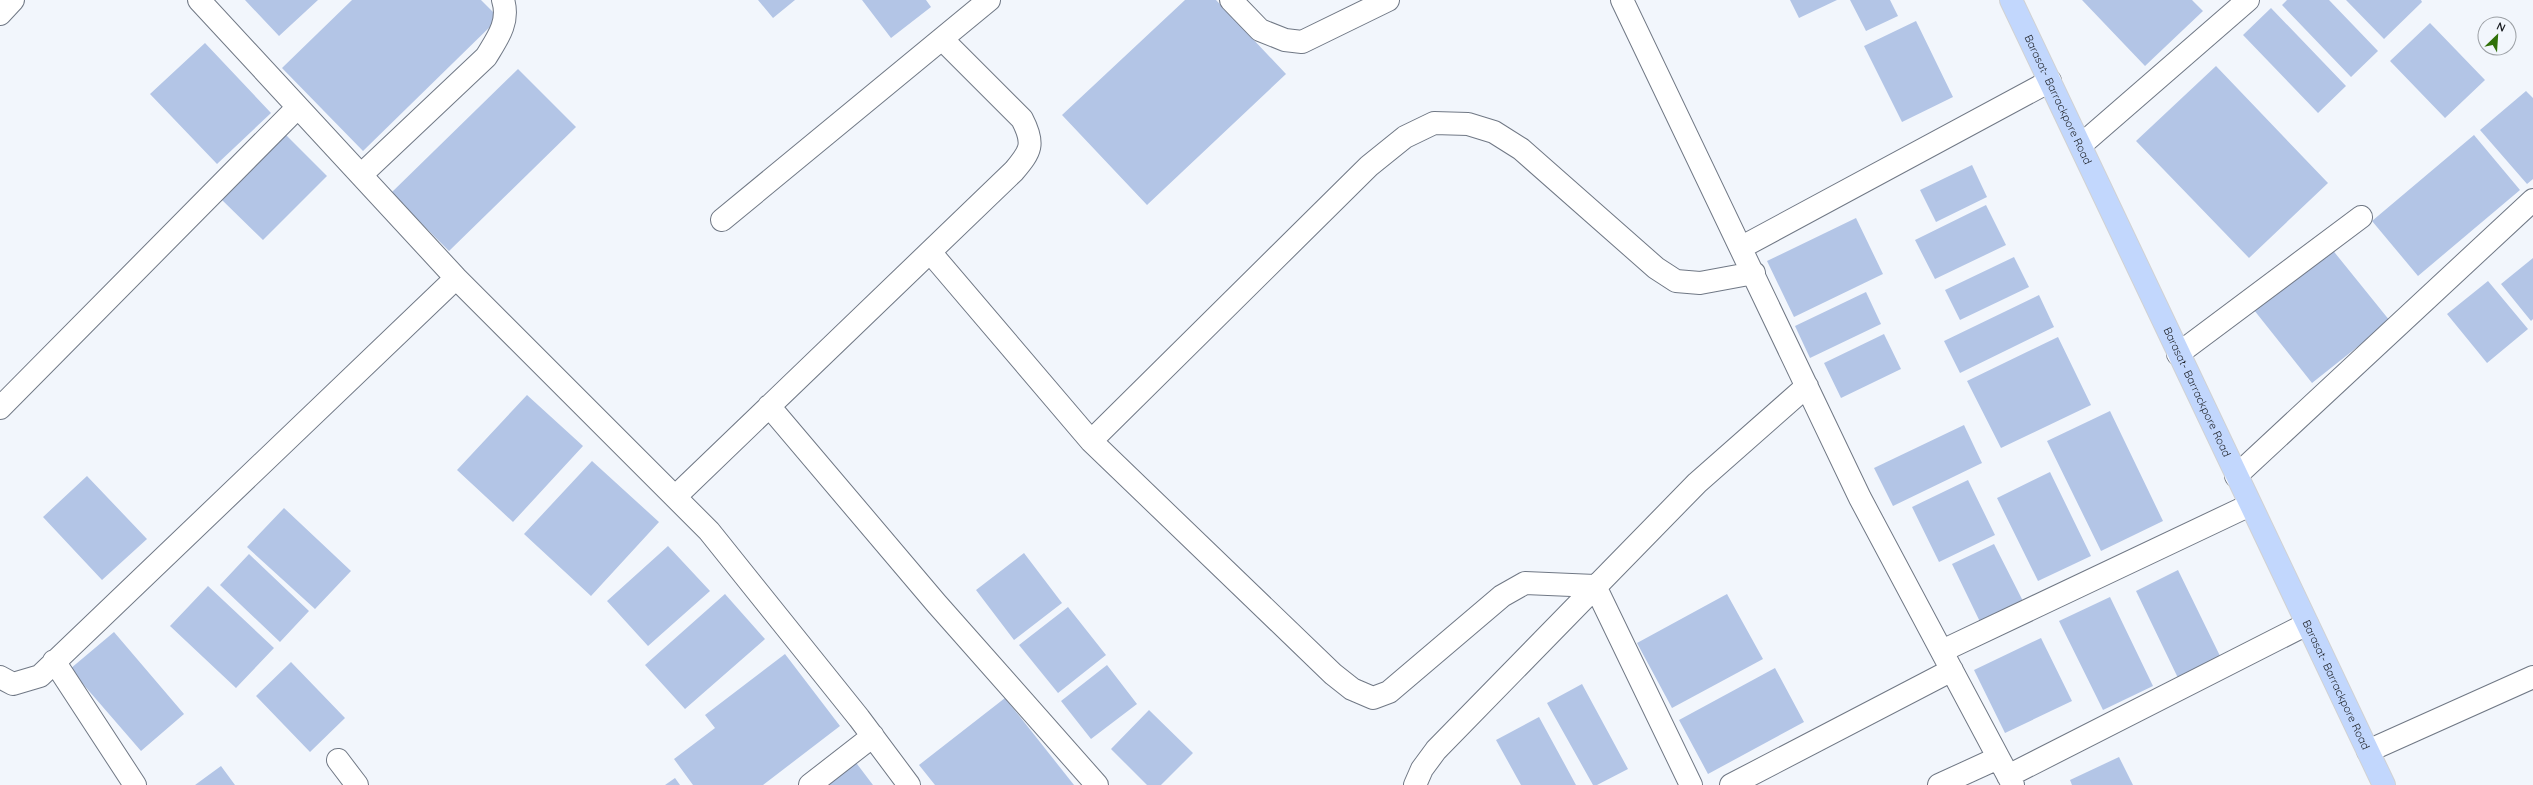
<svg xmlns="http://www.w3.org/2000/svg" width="2533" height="785" font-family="Quicksand,sans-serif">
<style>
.building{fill:#b3c5e6}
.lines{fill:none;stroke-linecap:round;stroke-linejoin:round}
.minor-casing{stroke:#707885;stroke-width:24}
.major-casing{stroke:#d1d2d3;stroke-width:24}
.minor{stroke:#fff;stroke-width:22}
.major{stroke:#c2d7fd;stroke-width:22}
.labels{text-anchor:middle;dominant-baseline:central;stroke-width:3;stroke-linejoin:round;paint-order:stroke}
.street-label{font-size:11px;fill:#1b1e23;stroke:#f2f6fc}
</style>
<rect width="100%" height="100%" fill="#f2f6fc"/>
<!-- building -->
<path class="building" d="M245,0H318L279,36Z
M352,0H481L499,18L363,151L282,68Z
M758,0H795L773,18Z
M862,0H926L931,7L891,38Z
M1185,0H1216L1286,74L1147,205L1062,115Z
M1790,0H1837L1799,18Z
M1850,0H1890L1898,16L1866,31Z
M2082,0H2192L2203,11L2145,66Z
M2287,0H2329L2378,51L2351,77L2282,5Z
M2346,0H2421L2422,2L2384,39Z
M2271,8L2346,86L2318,113L2243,35Z
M1916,21L1953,97L1902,122L1864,46Z
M2430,23L2485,80L2445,118L2390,61Z
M205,43L271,113L217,164L150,94Z
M2216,66L2328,183L2249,258L2136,141Z
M518,69L576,127L449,251L391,193Z
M2526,91L2533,98V179L2527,184L2480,130Z
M286,135L327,176L263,240L222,200Z
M2474,135L2520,190L2418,276L2372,221Z
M1972,165L1987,197L1936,222L1920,190Z
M1986,205L2006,245L1935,279L1915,240Z
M1856,218L1883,274L1794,317L1767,261Z
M2331,248L2390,321L2312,383L2254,310Z
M2014,257L2029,287L1960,320L1945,290Z
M2533,258V319L2531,321L2501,284Z
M2488,281L2528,329L2487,363L2447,314Z
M1866,292L1881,324L1810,358L1795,326Z
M2039,295L2054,327L1960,373L1944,341Z
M1884,334L1901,369L1841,398L1824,363Z
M2058,337L2091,405L2001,448L1967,381Z
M527,395L583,446L513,522L457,470Z
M2110,411L2163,521L2101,551L2047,441Z
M1964,425L1982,463L1893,506L1874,468Z
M592,461L659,522L591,596L524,534Z
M2050,472L2091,556L2038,581L1997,498Z
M87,476L147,539L102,580L43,517Z
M1968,480L1995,535L1939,562L1912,507Z
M284,508L351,571L315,609L247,547Z
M1994,544L2026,607L1983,628L1952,564Z
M668,546L710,591L648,646L607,601Z
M1024,553L1062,603L1014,640L976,590Z
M249,554L309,611L280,642L220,585Z
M2178,570L2221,658L2178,678L2136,591Z
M208,586L274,648L236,688L170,626Z
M725,594L765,639L685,709L645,665Z
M1727,594L1763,659L1672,708L1637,643Z
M2110,597L2153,686L2103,710L2059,621Z
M1068,607L1106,655L1058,693L1019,645Z
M114,632L184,714L141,751L70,669Z
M2041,638L2072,701L2005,733L1974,670Z
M785,654L840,726L763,785H693L674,759L715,728L705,715Z
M291,662L345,718L310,752L256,696Z
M1107,665L1137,704L1091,739L1061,701Z
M1775,668L1804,722L1708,774L1679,720Z
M1582,684L1628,769L1597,785H1593L1547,703Z
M1005,698L1074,785H935L919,765Z
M1149,710L1193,753L1161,785H1147L1111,749Z
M1539,717L1576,785H1521L1496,740Z
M2119,757L2133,785H2072L2070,780Z
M854,760L873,785H821Z
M221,766L235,785H195Z
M675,778L680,785H665Z"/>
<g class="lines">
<defs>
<path id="minor" d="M199,0L456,278L709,531L859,718L909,785
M1231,0L1260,30L1285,40L1302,42L1388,0
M1622,0L1860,498L2013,785
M0,14L13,0
M2081,145L2248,0
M361,175L486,57C497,39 510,22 503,0
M722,220L989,0
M1742,247L2050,81
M930,252L1091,441L1333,674L1352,689L1373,698L1389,692L1502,596L1525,583L1595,586L1691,785
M2178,354L2361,217
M769,406L936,603L1097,785
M0,408L298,107
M1091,441L1369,166L1405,137L1434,123L1468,124L1494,132L1521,149L1656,268L1676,281L1700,283L1754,273
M2236,476L2533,200
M675,497L1014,171C1031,151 1035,144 1022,119L942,39
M1942,651L2250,505
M54,661L135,785
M0,677L13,684L40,676L456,278
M2368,751L2533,677
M338,760L357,785
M2008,776L2307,624
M810,785L873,736
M1415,785L1422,769L1436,750L1697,483L1807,386
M1731,785L1952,670
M1939,785L1998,758"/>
<g id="major">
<path id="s1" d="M2011,0L2384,785"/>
</g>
</defs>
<!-- minor casing -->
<use href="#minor" class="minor-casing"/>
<!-- major casing -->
<use href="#major" class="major-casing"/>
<!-- minor -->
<use href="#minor" class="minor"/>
<!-- major -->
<use href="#major" class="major"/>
</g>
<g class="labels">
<!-- street labels -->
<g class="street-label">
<text stroke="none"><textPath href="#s1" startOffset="110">Barasat- Barrackpore Road</textPath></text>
<text stroke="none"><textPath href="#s1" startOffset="434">Barasat- Barrackpore Road</textPath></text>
<text stroke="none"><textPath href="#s1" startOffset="758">Barasat- Barrackpore Road</textPath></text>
</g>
</g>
<!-- north arrow -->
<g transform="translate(2497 36) rotate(25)"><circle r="19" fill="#f2f6fc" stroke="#9ca0a5"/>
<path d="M0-3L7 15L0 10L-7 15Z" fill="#317109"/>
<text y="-6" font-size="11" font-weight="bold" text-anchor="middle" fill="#1b1e23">N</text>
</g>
</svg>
